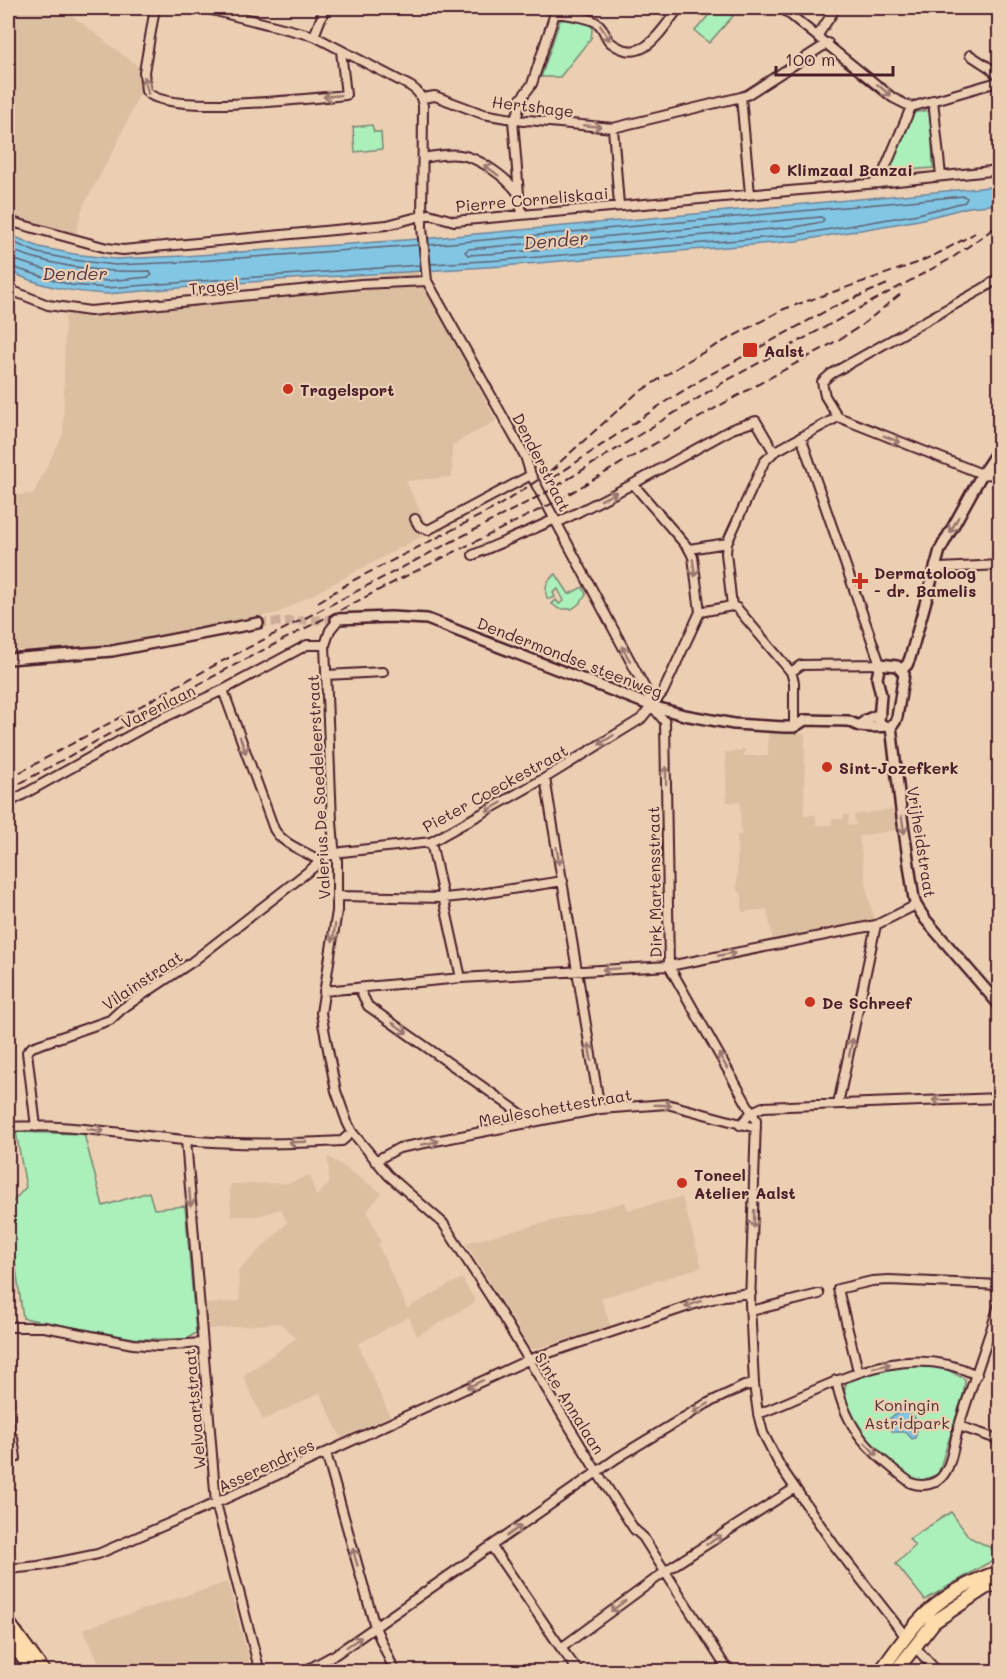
<svg xmlns="http://www.w3.org/2000/svg" width="1007" height="1679" font-family="Mali,sans-serif">
<style>
.built{fill:#dcbfa0}
.green{fill:#abefba;stroke:#7a8772;stroke-width:1.5}
.water{fill:#82c6e3;stroke:#6c8399;stroke-width:1.5}
.lines{fill:none;stroke-linecap:round;stroke-linejoin:round}
.shore{stroke:#606275;stroke-width:1.5}
.tertiary-tunnel{stroke:#ccac98;stroke-width:9;stroke-dasharray:9 4.5;stroke-linecap:butt}
.minor-casing{stroke:#4a1f2b;stroke-width:12}
.tertiary-casing{stroke:#4a1f2b;stroke-width:14}
.primary-casing{stroke:#4a1f2b;stroke-width:16}
.minor{stroke:#eccfb3;stroke-width:8}
.tertiary{stroke:#eccfb3;stroke-width:9}
.primary{stroke:#fcdcab;stroke-width:12}
.rail{stroke:#4a1f2b;stroke-width:2;stroke-dasharray:9 4.5;stroke-linecap:butt}
.oneway{stroke:#9b776f}
.poi-dot{fill:#c8321e;stroke:#eccfb3;stroke-width:2}
.labels{text-anchor:middle;dominant-baseline:central;stroke-width:4.5;stroke-linejoin:round;paint-order:stroke}
.street-label{font-size:16px;fill:#4a1f2b;stroke:#eccfb3}
.poi-label{font-size:16px;font-weight:bold;fill:#4a1f2b;stroke:#eccfb3;text-anchor:start}
.park-label{font-size:16px;fill:#543439;stroke:#eccfb3}
.water-label{font-size:18px;font-style:italic;fill:#523847;stroke:#eccfb3}
</style>
<rect width="100%" height="100%" fill="#eccfb3"/>
<filter id="ink" filterUnits="userSpaceOnUse"><feTurbulence type="fractalNoise" baseFrequency=".0167" numOctaves="2"/><feDisplacementMap in="SourceGraphic" scale="12" xChannelSelector="R" yChannelSelector="G"/><feConvolveMatrix kernelMatrix="1 2 1 2 8 2 1 2 1" color-interpolation-filters="sRGB"/></filter>
<g filter="url(#ink)">
<!-- built -->
<path class="built" d="M8,8H62L139,67L141,91L113,152L83,206L76,233L13,223L8,225Z
M416,271L434,300L496,421L452,445V477L406,481L430,532L278,613L111,645L8,651V495L33,494L63,434L65,314Z
M768,733L805,734L804,815H816V825H832V819H844V815H849L848,825H855L854,815L893,809L897,830L859,836L868,896L874,919L867,923L773,941L767,909L742,912V894L737,890V835H741L740,802H727L725,752L741,751V749H745L744,756H768Z
M328,1156L382,1193L367,1211L381,1242L378,1244L407,1308L462,1278L476,1302L417,1336L409,1317L358,1344L390,1416L341,1438L320,1393L263,1420L243,1376L296,1338L280,1323L208,1329L206,1304L240,1301L238,1271L287,1223L281,1209L258,1216H231L230,1184L289,1183L310,1175L316,1196L329,1184Z
M682,1197L702,1267L601,1298L611,1327L531,1350L466,1243L625,1202L628,1210Z
M228,1582L252,1671H103L83,1629Z"/>
<!-- green -->
<path class="green" d="M715,8H723L733,16L709,43L695,31Z
M573,19L593,24L591,38L560,77H541L560,20Z
M931,110L933,168L893,171L890,166L911,113Z
M372,125L374,132H381L382,149L355,152L353,127Z
M556,574L569,594L583,587L586,595L580,603L572,609H559L552,604L556,600L559,604L564,601L558,589L553,592L555,597L549,599L547,598C544,588 546,580 556,574Z
M16,1132L84,1134L103,1206L149,1192L154,1209L185,1206L196,1333L186,1339H138L23,1318L8,1212V1207L26,1187Z
M912,1366L944,1368L965,1379L964,1392L938,1474L918,1482C893,1468 847,1429 844,1398C843,1391 847,1386 846,1379L877,1371Z
M951,1512L969,1537L999,1552V1559L986,1564L925,1600L896,1564L915,1546L909,1539Z"/>
<!-- water -->
<path class="water" d="M1000,186L999,204L969,207L919,220L797,241L503,266L276,280L107,294C73,292 38,287 8,270V234L39,247L74,254L115,259L185,256L432,238Z
M905,1412L914,1416C918,1424 918,1429 915,1438L912,1439L906,1432H893L890,1426V1418L896,1414Z"/>
<g class="lines">
<!-- shore -->
<path class="shore" d="M821,217L824,219L822,222L795,227L502,253L468,255L465,252L468,249Z
M8,240L38,253L73,260L115,265L185,262L418,245
M429,245L964,196L967,198L965,202L918,214L796,235L503,260L431,264
M8,249C54,267 99,273 149,271L152,275L149,277L107,281L73,278L8,258
M8,266L71,285L107,288L420,265"/>
<!-- tertiary-tunnel -->
<path class="tertiary-tunnel" d="M258,623L336,619"/>
<defs>
<path id="minor" d="M155,8L144,72L146,91C165,116 312,98 346,95L341,51
M204,8L314,36L410,86C418,91 421,95 423,106L422,227L427,281L525,456L531,475L646,690L652,706L665,722L669,966L756,1120L750,1304L754,1384L758,1414L763,1433L780,1466L795,1488L834,1545L906,1637
M782,8L893,98L911,107
M555,13C568,15 586,16 597,23C604,27 604,36 610,42C643,68 661,30 679,8
M818,35L836,8
M314,36L325,8
M970,55L990,68L1000,78
M741,97L750,194
M422,98L435,96L483,114L524,121L528,120L613,128L741,97L747,95L828,43
M933,100L941,176
M911,107L994,83L1000,80
M513,120L518,113L520,100L532,84L555,13V8
M513,120L519,194
M613,128L619,205
M423,158C435,156 447,153 460,155C478,157 506,177 517,192C521,198 521,208 522,215
M879,183L911,107
M8,221L107,248L123,250L387,225L429,214L454,221L879,183L1000,170
M8,289L48,305L90,311L361,284L427,281
M838,417L825,396L822,382L831,374L984,288L1000,277
M838,417L982,474L1000,475
M633,484L689,549
M415,519L419,526L428,530L531,475
M557,523L633,484L732,429L756,421L774,452
M727,543L689,549L693,557L700,612L732,606
M473,555C500,543 528,532 555,519
M934,570L940,568L1000,565
M732,606L726,553L727,543L764,462L774,452L838,417
M732,606L737,608L791,672L794,682V727
M339,619L330,630L325,645L332,821L334,847L337,860V911L321,1013L336,1091L347,1122L352,1132L388,1175L443,1223L490,1296L597,1472L634,1529L643,1537L729,1672
M791,672L801,665L880,664L801,437
M326,675L383,672
M223,690L274,829C283,845 305,851 320,861
M545,778L600,1109
M8,803L152,723L223,690L307,645H325
M431,842L461,978
M338,896L444,898L473,895L563,881
M359,988L368,1006L527,1118L530,1123
M324,991L461,978L669,966L876,925L916,905
M838,1104L876,925
M740,1125L752,1112L763,1107L1000,1098
M8,1127C67,1123 127,1135 186,1140C238,1145 290,1144 342,1141L352,1132
M36,1127L27,1052L32,1047L110,1020L123,1008L192,962L328,856L342,852L431,842L545,778L641,719L663,692L700,612
M186,1140L216,1503L260,1672
M375,1161L399,1148L600,1109L667,1104L756,1128
M751,1311L819,1294
M8,1327H44L133,1344L158,1346L202,1343
M858,1371L838,1289L872,1281L889,1280L1000,1285
M836,1380C846,1431 871,1453 911,1483C922,1487 937,1485 944,1474C953,1461 954,1441 959,1426C972,1384 987,1343 1000,1302
M8,1391L9,1432L13,1438L16,1458L8,1461
M758,1414C830,1388 898,1337 977,1375
M959,1426L1000,1440
M326,1453L375,1627L395,1672
M492,1547L561,1648L579,1672
M8,1569L39,1566L98,1554L216,1503L528,1360L704,1301L724,1296L751,1293
M914,1646L938,1672
M561,1648L673,1566L795,1488
M303,1672L336,1654L375,1627L617,1458L706,1404L744,1386L754,1384"/>
<path id="tertiary" d="M336,619L391,617L427,619L652,706L684,715L734,724L784,727H794L805,720L848,721L859,726L871,727L891,726
M8,659L112,651L258,623
M901,669L907,665L910,658L940,550L982,474L1000,447
M859,726L866,720L880,714
M883,726L879,721L881,695L877,678L880,664L897,666L904,674L897,717L895,722L891,726
M891,726L901,810L914,899L916,905L925,919L1000,1006"/>
<path id="primary" d="M8,1622L44,1672
M8,1637L33,1672
M880,1672C892,1655 904,1638 917,1623C937,1600 970,1580 1000,1572
M895,1672L934,1622L985,1588L1000,1583"/>
</defs>
<!-- minor casing -->
<use href="#minor" class="minor-casing"/>
<!-- tertiary casing -->
<use href="#tertiary" class="tertiary-casing"/>
<!-- primary casing -->
<use href="#primary" class="primary-casing"/>
<!-- minor -->
<use href="#minor" class="minor"/>
<!-- tertiary -->
<use href="#tertiary" class="tertiary"/>
<!-- primary -->
<use href="#primary" class="primary"/>
<!-- rail -->
<path class="rail" d="M550,471L636,394L691,359L784,309L917,263L941,252L975,233
M553,478L665,402L704,378L833,307L890,283
M318,602L354,580L495,508L558,467
M8,779L215,665L549,491L724,382L952,258L1000,224
M8,790L225,670L404,577L555,502L719,406L840,339L862,325L903,292"/>
</g>
<!-- one-way arrows -->
<defs><path id="oneway-shaft" d="M-6 0H5M1.5-3L5.5 0L1.5 3" fill="none" stroke-width="1.6" stroke-linecap="round" stroke-linejoin="round" transform="scale(1.5)"/></defs>
<g class="oneway">
<use href="#oneway-shaft" transform="translate(605 33) rotate(57)"/>
<use href="#oneway-shaft" transform="translate(146 85) rotate(-104)"/>
<use href="#oneway-shaft" transform="translate(884 90) rotate(40)"/>
<use href="#oneway-shaft" transform="translate(332 96) rotate(175)"/>
<use href="#oneway-shaft" transform="translate(592 126) rotate(5)"/>
<use href="#oneway-shaft" transform="translate(491 170) rotate(-144)"/>
<use href="#oneway-shaft" transform="translate(892 439) rotate(22)"/>
<use href="#oneway-shaft" transform="translate(609 496) rotate(-27)"/>
<use href="#oneway-shaft" transform="translate(954 525) rotate(119)"/>
<use href="#oneway-shaft" transform="translate(694 568) rotate(82)"/>
<use href="#oneway-shaft" transform="translate(626 654) rotate(-119)"/>
<use href="#oneway-shaft" transform="translate(606 740) rotate(148)"/>
<use href="#oneway-shaft" transform="translate(243 745) rotate(70)"/>
<use href="#oneway-shaft" transform="translate(666 775) rotate(-91)"/>
<use href="#oneway-shaft" transform="translate(494 807) rotate(150)"/>
<use href="#oneway-shaft" transform="translate(903 825) rotate(81)"/>
<use href="#oneway-shaft" transform="translate(558 856) rotate(80)"/>
<use href="#oneway-shaft" transform="translate(334 933) rotate(98)"/>
<use href="#oneway-shaft" transform="translate(727 954) rotate(-11)"/>
<use href="#oneway-shaft" transform="translate(611 969) rotate(176)"/>
<use href="#oneway-shaft" transform="translate(400 1028) rotate(35)"/>
<use href="#oneway-shaft" transform="translate(851 1047) rotate(-78)"/>
<use href="#oneway-shaft" transform="translate(590 1052) rotate(-99)"/>
<use href="#oneway-shaft" transform="translate(723 1061) rotate(-119)"/>
<use href="#oneway-shaft" transform="translate(941 1100) rotate(178)"/>
<use href="#oneway-shaft" transform="translate(663 1105) rotate(2)"/>
<use href="#oneway-shaft" transform="translate(95 1130) rotate(6)"/>
<use href="#oneway-shaft" transform="translate(297 1142) rotate(178)"/>
<use href="#oneway-shaft" transform="translate(430 1143) rotate(-11)"/>
<use href="#oneway-shaft" transform="translate(190 1198) rotate(85)"/>
<use href="#oneway-shaft" transform="translate(754 1219) rotate(91)"/>
<use href="#oneway-shaft" transform="translate(693 1304) rotate(160)"/>
<use href="#oneway-shaft" transform="translate(882 1366) rotate(-11)"/>
<use href="#oneway-shaft" transform="translate(475 1384) rotate(155)"/>
<use href="#oneway-shaft" transform="translate(701 1408) rotate(150)"/>
<use href="#oneway-shaft" transform="translate(871 1449) rotate(46)"/>
<use href="#oneway-shaft" transform="translate(514 1531) rotate(-36)"/>
<use href="#oneway-shaft" transform="translate(714 1540) rotate(-32)"/>
<use href="#oneway-shaft" transform="translate(355 1557) rotate(-106)"/>
<use href="#oneway-shaft" transform="translate(618 1606) rotate(144)"/>
<use href="#oneway-shaft" transform="translate(354 1642) rotate(-34)"/>
</g>
</g>
<!-- markers -->
<g class="poi-dot">
<circle cx="775" cy="169" r="6"/>
<rect x="742" y="342" width="16" height="16" rx="3"/>
<circle cx="288" cy="389" r="6"/>
<path d="M857 572h6v6h6v6h-6v6h-6v-6h-6v-6h6z"/>
<circle cx="827" cy="767" r="6"/>
<circle cx="810" cy="1002" r="6"/>
<circle cx="682" cy="1183" r="6"/>
</g>
<g class="labels">
<!-- street labels -->
<g class="street-label">
<text transform="translate(533 106) rotate(7)">Hertshage</text>
<text transform="translate(532 199) rotate(-5)">Pierre Corneliskaai</text>
<text transform="translate(214 286) rotate(-6)">Tragel</text>
<text transform="translate(542 462) rotate(63)">Denderstraat</text>
<text transform="translate(570 657) rotate(21)">Dendermondse steenweg</text>
<text transform="translate(158 706) rotate(-26)">Varenlaan</text>
<text transform="translate(318 787) rotate(-93)">Valerius De Saedeleerstraat</text>
<text transform="translate(495 788) rotate(-29)">Pieter Coeckestraat</text>
<text transform="translate(922 842) rotate(81)">Vrijheidstraat</text>
<text transform="translate(654 882) rotate(-91)">Dirk Martensstraat</text>
<text transform="translate(142 980) rotate(-34)">Vilainstraat</text>
<text transform="translate(555 1107) rotate(-10)">Meuleschettestraat</text>
<text transform="translate(570 1403) rotate(58)">Sinte Annalaan</text>
<text transform="translate(194 1409) rotate(-95)">Welvaartstraat</text>
<text transform="translate(266 1465) rotate(-25)">Asserendries</text>
</g>
<!-- poi labels -->
<g class="poi-label">
<text x="787" y="169">Klimzaal Banzai</text>
<text x="764" y="350">Aalst</text>
<text x="300" y="389">Tragelsport</text>
<text x="874" y="572">Dermatoloog<tspan x="874" dy="18">- dr. Bamelis</tspan></text>
<text x="839" y="767">Sint-Jozefkerk</text>
<text x="822" y="1002">De Schreef</text>
<text x="694" y="1174">Toneel<tspan x="694" dy="18">Atelier Aalst</tspan></text>
</g>
<!-- park labels -->
<g class="park-label">
<text x="907" y="1404">Koningin<tspan x="907" dy="18">Astridpark</tspan></text>
</g>
<!-- water labels -->
<g class="water-label">
<text transform="translate(556 240) rotate(-5)">Dender</text>
<text x="75" y="273">Dender</text>
</g>
</g>
<!-- margin -->
<rect width="1007" height="1679" fill="none" stroke="#eccfb3" stroke-width="30"/>
<rect x="15" y="15" width="977" height="1649" fill="none" stroke="#4a1f2b" stroke-width="2" filter="url(#ink)"/>
<!-- scale -->
<path d="M776 66v9h117v-9" fill="none" stroke="#4a1f2b" stroke-width="3"/>
<text x="785" y="66" font-size="18" fill="#4a1f2b" stroke="#eccfb3" stroke-width="4.5" paint-order="stroke">100 m</text>
</svg>
